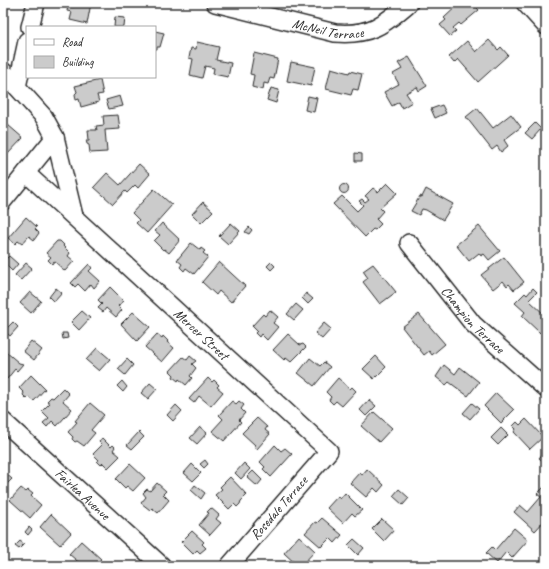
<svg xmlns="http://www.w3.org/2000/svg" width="549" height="569" font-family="Caveat,sans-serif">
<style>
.building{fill:#cbcbcb;stroke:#2b2b2b}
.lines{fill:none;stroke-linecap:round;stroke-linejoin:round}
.minor-casing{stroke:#2b2b2b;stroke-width:20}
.minor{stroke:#fff;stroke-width:17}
.labels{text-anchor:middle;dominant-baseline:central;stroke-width:4;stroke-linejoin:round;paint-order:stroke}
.street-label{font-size:14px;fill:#2b2b2b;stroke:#fff}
</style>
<rect width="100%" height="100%" fill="#fff"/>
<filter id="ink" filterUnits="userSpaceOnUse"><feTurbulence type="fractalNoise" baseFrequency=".025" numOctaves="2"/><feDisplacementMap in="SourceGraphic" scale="8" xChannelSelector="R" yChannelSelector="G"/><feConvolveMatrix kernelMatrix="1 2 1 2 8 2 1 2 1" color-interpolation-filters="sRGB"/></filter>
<g filter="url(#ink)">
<!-- building -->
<path class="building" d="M75,3H91L87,24L70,20L72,12L67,11L68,6L74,7Z
M460,3H472L479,10L461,25L459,23L453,28L456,31L450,36L440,25L446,20L444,18Z
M115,17L125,18L124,27H114Z
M155,31L164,33L160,47H157V49H155Z
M489,40L498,50L501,47L508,55L478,82L458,59L454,63L449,57L467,41L476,52Z
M197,42L219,47L216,60L231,63L228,77L213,74L214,68L205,66L202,78L190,75L193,59L189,58L191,48L196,49Z
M254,53L278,59L274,79L270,78L268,84L264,83L263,90L252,87L254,75L250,74Z
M409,57L427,86L419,91L417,87L406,93L412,102L402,108L399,102L392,106L384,92L399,84L393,74L402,69L398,63Z
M291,62L315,67L311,86L287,81Z
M331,68L349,73L350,71L362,74L358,90L353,89L351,95L326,89Z
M100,80L103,94L97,95L99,102L81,107L79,99L76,100L75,94L77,92L75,86Z
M271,88L279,90L276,103L267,100Z
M120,96L123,106L109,109L106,100Z
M308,96L317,98L314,112L305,110Z
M442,105L446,113L435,118L431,109Z
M477,108L493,128L511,114L521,127L504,140L508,146L501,152L497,146L492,150L466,117Z
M118,115L120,129L105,130L107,152L90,153L89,145L87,144L86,140H89L88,130H97L96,126L104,125L103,116Z
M535,123L541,129L532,139L525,133Z
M8,125L23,138L6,156L3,153V131Z
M355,153L362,154V161H355Z
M139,164L150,174L138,188L135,185L127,193L125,191L113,204L94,187L107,173L120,185Z
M387,183L397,193L380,208L383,211L376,219L381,224L375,230L373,229L365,237L333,204L342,196L357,211L363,205L359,201L362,199L365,202L369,199L365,196L373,188L378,192Z
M339.5 189a4.5 4.5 0 1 1 9 0a4.5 4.5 0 1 1-9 0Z
M154,189L172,205L147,233L136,223L139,220L132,213Z
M426,189L453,204L443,220L426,210L422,209L419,215L411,211L420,196L422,197Z
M203,202L213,211L201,223L192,214Z
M26,217L37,227L35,229L39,233L34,240L29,236L22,244L18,241L15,244L8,238Z
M162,223L180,240L169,253L164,249L163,250L154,241L160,235L155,231Z
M231,223L240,231L228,244L219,236Z
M479,226L500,251L489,260L484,254L481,256L479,253L469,261L456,245Z
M249,227L252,230L249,234L245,232Z
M57,241H60L64,245L63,246L70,253L68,256L74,261L65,271L54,261L52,264L48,260L51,257L46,253Z
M191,243L200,250L201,248L205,251L203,253L208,257L194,274L186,268L184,271L180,267L182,264L177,260Z
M9,256L18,264L12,271L3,262Z
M504,257L524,282L514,290L509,284L507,286L503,281L493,289L481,275Z
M219,262L245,286L231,302L219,291L216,295L202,282Z
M271,262L275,266L271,270L267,266Z
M26,263L32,268L21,280L15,275Z
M89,264L92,268L89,271L100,281L94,288L91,284L85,291L78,284L75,287L71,283Z
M373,264L396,292L380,304L363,282L368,278L363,271Z
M110,287L124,301L118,306L122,310L116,317L106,308L103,312L98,308L102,304L98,300Z
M56,288L62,293L54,302L49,297Z
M533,288L537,292L529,300L546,316V326L540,333L522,316L525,312L515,303L525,293L527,295Z
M30,292L41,301L31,313L20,303Z
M306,293L313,299L308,304L302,298Z
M296,304L303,310L294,320L287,314Z
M270,310L278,317L273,323L278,327L267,340L261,334L259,337L255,333L257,331L252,326L263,314L265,316Z
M82,311L90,318L79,330L71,322Z
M133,312L150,327L137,341L121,324Z
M419,314L445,344L432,355L429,351L424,355L402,327Z
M13,322L18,327L10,336L4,331Z
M324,323L331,329L322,339L315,333Z
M62,333H67L68,338L63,339Z
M157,334L162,338L163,336L168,341L167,342L174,348L162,362L145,347Z
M288,334L300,345L303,344L306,347L291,362L286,358L284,360L273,350Z
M31,341L42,350L34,360L23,351Z
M97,348L110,359L99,371L86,360Z
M5,351L19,363L23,364L17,371L15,369L7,379L3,375V353Z
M190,356L196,361L192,364L196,368L190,376L192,378L186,385L179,379L178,381L173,377L174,375L170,371L183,357L187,360Z
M376,356L386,367L374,379L363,369Z
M310,358L320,366L324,362L330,367L314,386L298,373Z
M127,359L133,365L125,375L118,369Z
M444,365L455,374L460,367L479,382L468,396L449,382L446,385L436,377Z
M31,375L45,389L34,401L29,397L27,399L23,395L24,393L19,388Z
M208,378L212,382L214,380L219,385L217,387L223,392L211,406L199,396L194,403L189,399Z
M338,378L350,389L352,387L356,391L342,406L336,401L333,404L329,400L331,397L326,392Z
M122,381L127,387L123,392L117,386Z
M150,383L157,389L148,399L141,393Z
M63,388L69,394L63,401L72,409L57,426L52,421L47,427L43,423L49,418L42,411L50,403L47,401L51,397L53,398Z
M496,393L514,410L501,423L484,406Z
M369,400L376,406L366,416L360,410Z
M232,401L236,404L239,401L244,405L241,409L245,413L239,420L241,422L224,441L212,431L223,419L219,415Z
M90,403L104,415L91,430L95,433L84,446L77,441L75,442L72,439L73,437L68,432L77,422L75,421Z
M472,403L479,409L470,419L463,413Z
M176,405L182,411L173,421L167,415Z
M374,412L392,428L379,442L361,426Z
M257,418L267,427L265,430L270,434L257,449L254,447L255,445L242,433Z
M526,419L543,437L530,449L514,432L516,429L513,426L517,422L520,425Z
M200,427L207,433L197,444L190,438Z
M501,428L508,435L498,445L491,438Z
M139,432L144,437L132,449L127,445Z
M102,438L111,447L113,445L115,447L113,450L120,456L108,468L103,463L101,465L97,461L99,460L93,454L102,445L99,442Z
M275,445L281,451L285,448L292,454L271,477L263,469L265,467L260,462Z
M546,450V464L539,458Z
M205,460L208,464L204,468L200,464Z
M244,463L250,469L241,479L235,473Z
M130,464L145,478L133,491L127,486L125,488L116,479Z
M192,464L201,473L193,481L184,473Z
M367,469L384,485L378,492L374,488L366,497L350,483L360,472L362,475Z
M3,471L12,479L3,488Z
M253,471L262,480L257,486L247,477Z
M230,477L247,495L241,501L240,504L237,507L234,504L229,509L215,495L222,489L220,487Z
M157,483L166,491L163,494L169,500L158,513L152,508L150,510L141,503L146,497L143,493L147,489L150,491Z
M195,485L205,493L201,499L191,490Z
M544,487L546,489V506L545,507L546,508V519L535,531L514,512L520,505L528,512L541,497L537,494Z
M21,488L26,492L28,490L33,494L31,496L41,505L30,518L10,500Z
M399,489L409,498L403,505L393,496Z
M345,493L362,510L355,516L352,513L343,523L327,508L338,496L340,499Z
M211,508L219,515L216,519L221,523L210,535L199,525L209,513L207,512Z
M51,514L71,533L60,545L40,527Z
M322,518L342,535L335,543L330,538L321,547L305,533L315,522L317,523Z
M382,519L394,530L384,541L372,529Z
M29,527L32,530L28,535L25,532Z
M514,528L528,540L512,558L506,552L497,563L486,553L492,547L495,550Z
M192,531L204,542L202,544L206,548L200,553L197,550L193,554L181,542Z
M299,536L315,551L301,566H298L284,553Z
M354,539L364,548L358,555L348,545Z
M20,541L24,544L19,549L15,546Z
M81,541L101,559L94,566H83L69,554Z"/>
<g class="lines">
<defs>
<g id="minor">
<path id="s1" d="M215,3L335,33C370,36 383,25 409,3"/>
<path d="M525,3L546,26"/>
<path d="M30,27L36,3"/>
<path d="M3,71L17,87"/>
<path d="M55,137L74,216"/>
<path id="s2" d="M26,173L329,451L229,566"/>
<path d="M3,201L55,137L44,117L17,87L27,41"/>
<path id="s3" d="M409,243L473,324L546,389"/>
<path id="s4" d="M3,421L162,566"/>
</g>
</defs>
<!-- minor casing -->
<use href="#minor" class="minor-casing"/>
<!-- minor -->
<use href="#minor" class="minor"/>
</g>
</g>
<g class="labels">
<!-- street labels -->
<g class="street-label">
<text stroke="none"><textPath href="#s1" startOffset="116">McNeil Terrace</textPath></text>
<text stroke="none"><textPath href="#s3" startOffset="100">Champion Terrace</textPath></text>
<text stroke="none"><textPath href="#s2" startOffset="238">Mercer Street</textPath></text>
<text stroke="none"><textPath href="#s4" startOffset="108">Fairlea Avenue</textPath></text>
<text transform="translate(279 508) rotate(-49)">Rosedale Terrace</text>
</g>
</g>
<!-- margin -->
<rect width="549" height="569" fill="none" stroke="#fff" stroke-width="16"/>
<rect x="8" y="8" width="533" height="553" fill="none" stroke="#2b2b2b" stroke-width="1.5" filter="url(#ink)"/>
<!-- legend -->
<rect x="26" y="26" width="130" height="52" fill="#ffffff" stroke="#aaaaaa"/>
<rect x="34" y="39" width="20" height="6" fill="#ffffff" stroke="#aaaaaa"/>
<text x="62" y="46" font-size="12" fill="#2b2b2b">Road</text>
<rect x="34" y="56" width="20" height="12" fill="#cbcbcb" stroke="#aaaaaa"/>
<text x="62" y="66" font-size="12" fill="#2b2b2b">Building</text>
</svg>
